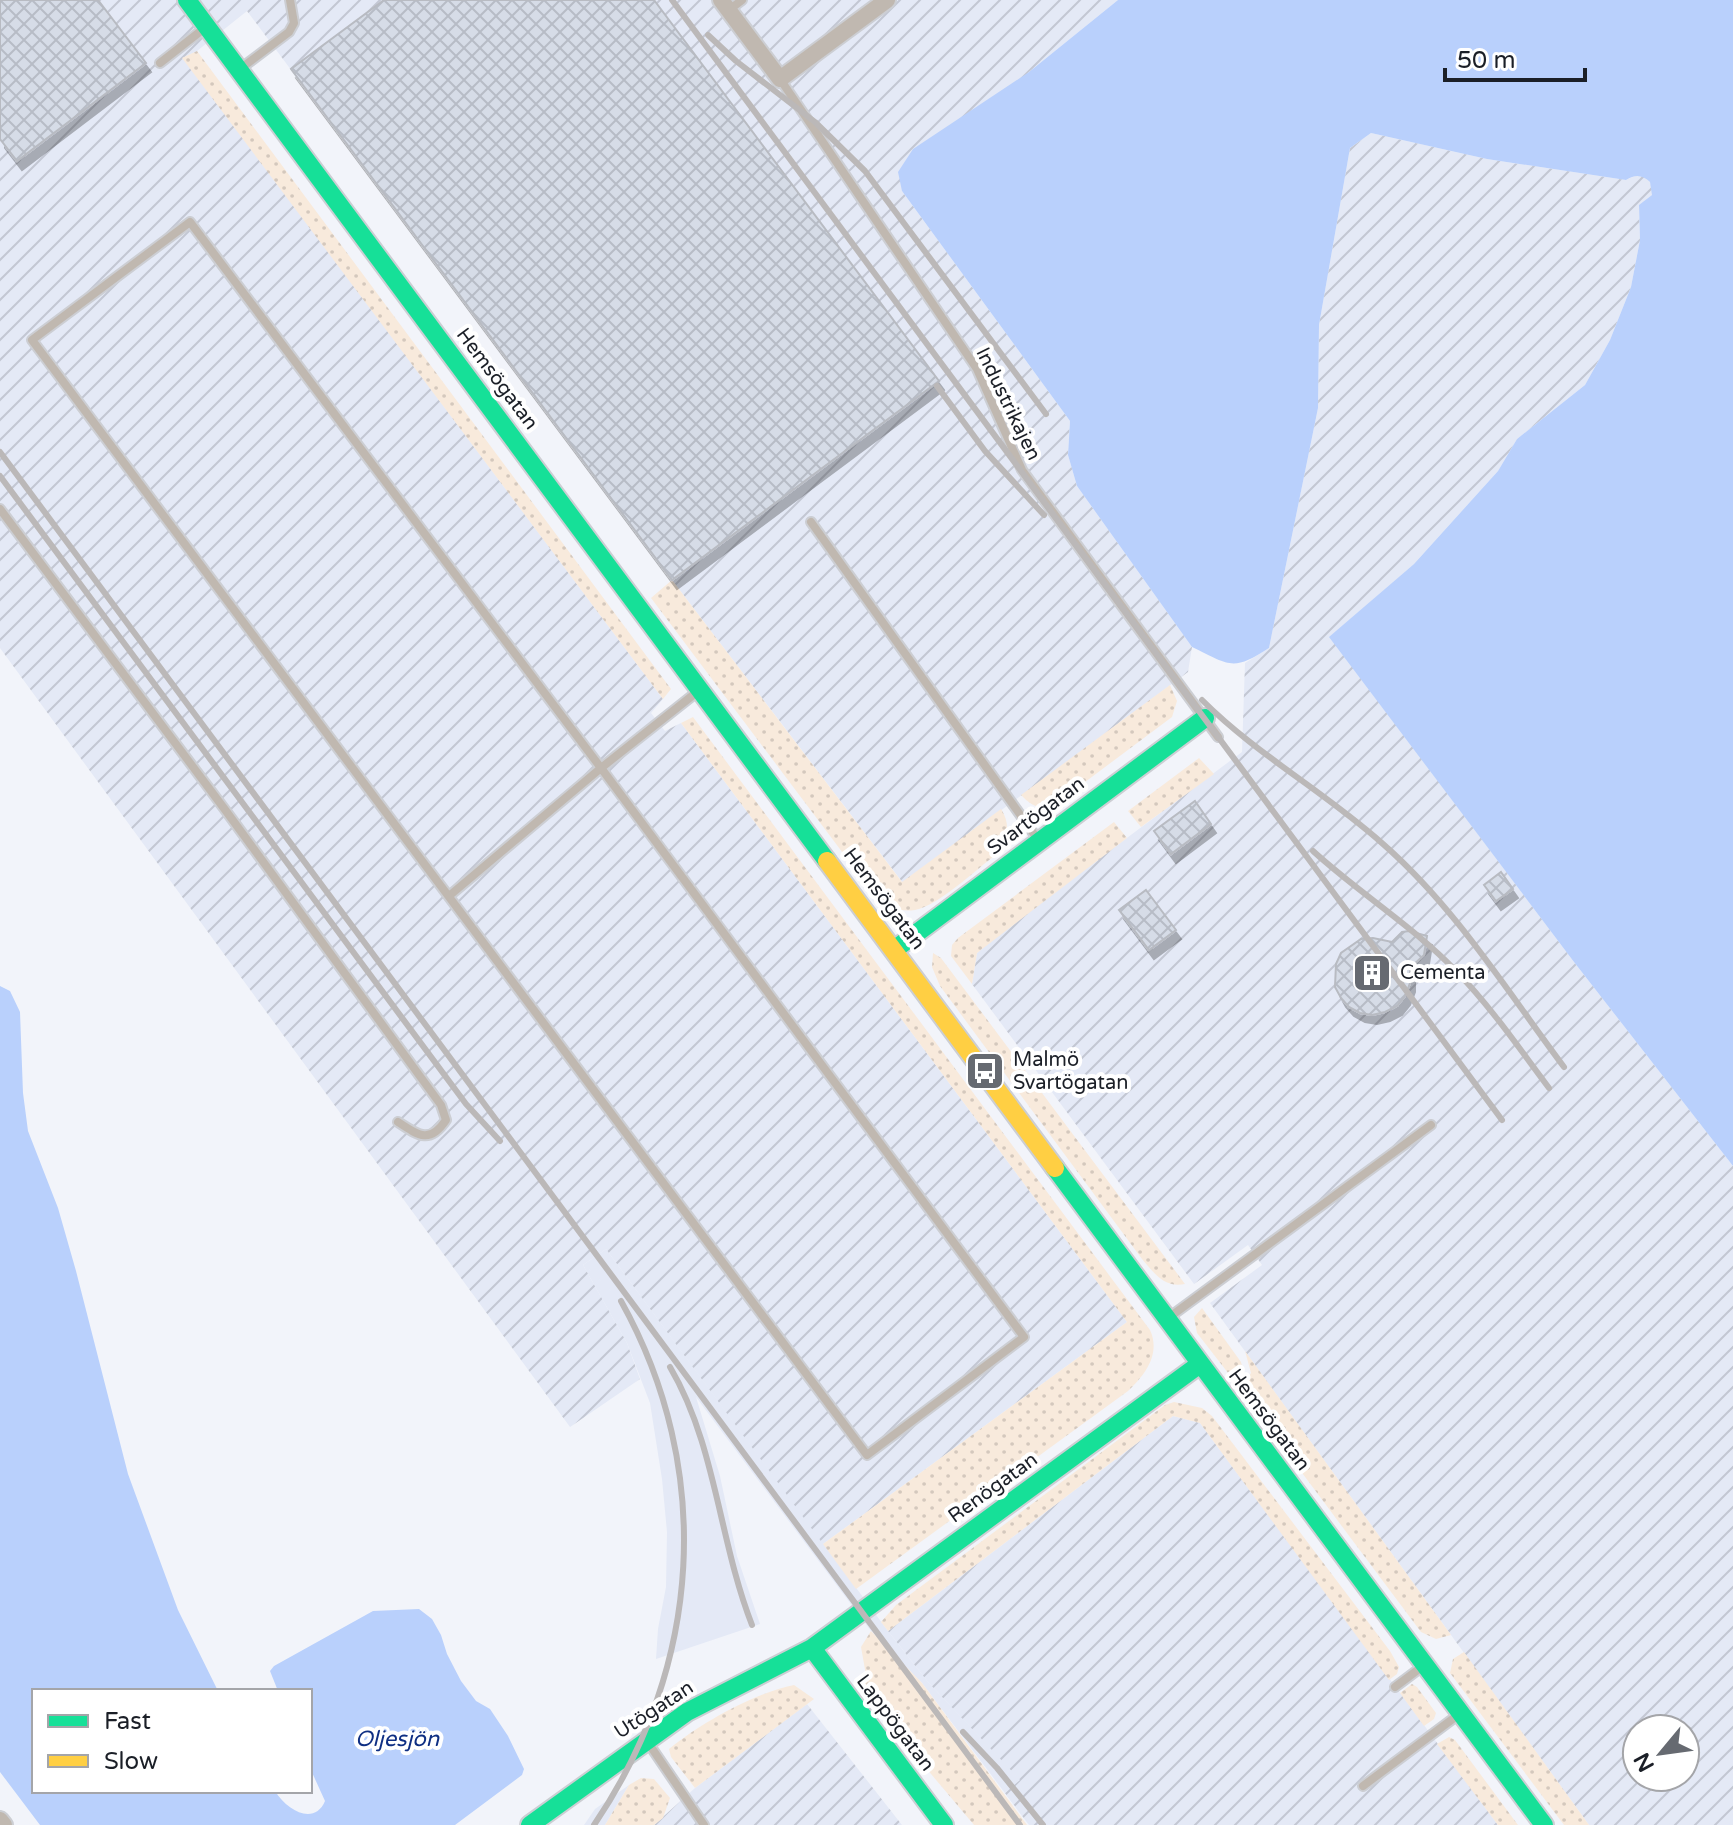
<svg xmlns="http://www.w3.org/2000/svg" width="1733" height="1825" font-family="'Varela Round',sans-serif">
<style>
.built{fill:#e4e9f6}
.industrial{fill:url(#industrial-furrows);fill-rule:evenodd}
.grass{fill:url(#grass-dots)}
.water{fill:#b9d0fc}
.building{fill:url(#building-cross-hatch);stroke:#b8bbc2;stroke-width:2;filter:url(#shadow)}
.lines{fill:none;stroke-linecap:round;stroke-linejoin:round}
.lane-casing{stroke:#ccced3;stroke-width:12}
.street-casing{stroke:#ccced3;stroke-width:20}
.fast-casing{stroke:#ccced3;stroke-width:22}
.slow-casing{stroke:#ccced3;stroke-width:22}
.lane{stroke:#c0b8b0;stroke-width:8}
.street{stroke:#c0b8b0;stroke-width:16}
.fast{stroke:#16e098;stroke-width:18}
.slow{stroke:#ffcf43;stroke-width:18}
.rail{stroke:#bbb8b8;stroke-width:6}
.labels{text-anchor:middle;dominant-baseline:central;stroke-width:8;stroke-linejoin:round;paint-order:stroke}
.street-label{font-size:20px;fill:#1b1f27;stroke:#fff}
.poi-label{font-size:20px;fill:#1b1f27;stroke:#fff;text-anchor:start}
.water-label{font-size:22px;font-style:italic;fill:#0f2f83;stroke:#fff}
</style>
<defs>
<pattern id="industrial-furrows" width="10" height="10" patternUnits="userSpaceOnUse" patternTransform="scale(2)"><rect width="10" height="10" fill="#e4e9f6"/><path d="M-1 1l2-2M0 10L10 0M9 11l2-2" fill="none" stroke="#c3c7d3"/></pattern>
<pattern id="grass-dots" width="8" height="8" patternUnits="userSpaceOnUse" patternTransform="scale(2)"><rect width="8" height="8" fill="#f8eadc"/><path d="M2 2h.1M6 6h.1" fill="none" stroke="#d4c8bd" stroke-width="1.8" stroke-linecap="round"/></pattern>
<pattern id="building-cross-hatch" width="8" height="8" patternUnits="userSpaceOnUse" patternTransform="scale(2)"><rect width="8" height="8" fill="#d6dce7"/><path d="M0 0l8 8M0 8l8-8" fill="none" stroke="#b7bcc6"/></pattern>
<filter id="shadow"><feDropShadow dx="5" dy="9" stdDeviation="0" flood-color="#0004"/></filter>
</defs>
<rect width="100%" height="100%" fill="#f2f4fa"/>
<!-- built -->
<path class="built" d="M606,1249L888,1631L928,1682L1021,1780L1006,1793L1029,1825L922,1683L871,1631L696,1397L720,1476L737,1556L760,1624L656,1659L658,1629L666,1587L667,1532L662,1479L650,1403L627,1343L583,1265Z
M629,1785L605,1825H584L595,1809Z"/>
<!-- industrial -->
<path class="industrial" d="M0,0H1118L1029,72L902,191L1070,421L1068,455L1077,486L1192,647L1188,672L903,883L672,580L247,11L197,51L183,58L663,699L651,713L665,731L681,723L1127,1322L823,1544L606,1249L583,1265L627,1343L640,1379L570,1427L0,648Z
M1371,133L1487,159L1626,180L1637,175L1644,176L1650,182L1652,188V195L1639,206L1640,240L1631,287L1610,340L1585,385L1517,439L1498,471L1414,564L1330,637L1574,962L1733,1166V1825H1589L1210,1303L1262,1265L1248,1245L1194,1284L972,984L977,953L997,935L1242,752L1245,663L1269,648L1318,408L1319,325L1350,148ZM1637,1729H1685V1777H1637Z
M1173,1416L1200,1423L1498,1825H1029L1005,1793L1020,1780L928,1682L888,1631Z
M807,1704L902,1825H654L695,1788Z"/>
<!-- grass -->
<path class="grass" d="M197,51L671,689L663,699L182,58Z
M672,580L902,882L1001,809C1011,824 1008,840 997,854C976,869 940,905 915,910C901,912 890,908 879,901L651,598Z
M1170,685L1177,701L1172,717L1057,803C1043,812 1031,806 1021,795Z
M693,717L1150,1330C1161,1354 1145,1375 1128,1391L856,1589L823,1544L1127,1322L681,723Z
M1199,758L1214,774L1141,827L1128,811Z
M1114,822L1127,838L977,953L972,984L951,956L952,945L958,938Z
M933,953L941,958L1185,1284C1164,1288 1155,1274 1142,1259L940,986L932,967Z
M1202,1308L1241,1362L1243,1370L1236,1379L1232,1378L1197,1333L1194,1317Z
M1245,1351L1451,1635L1436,1639L1421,1632L1240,1390L1251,1373Z
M1174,1402L1202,1408L1212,1416L1390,1651L1399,1667L1397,1674L1389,1680L1200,1423L1173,1416L888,1631L881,1622L896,1605L1165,1405Z
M871,1631L922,1683L1027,1825H974L857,1686L866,1675L861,1647Z
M1464,1652L1589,1825H1564L1450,1673L1453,1659Z
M1412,1684L1417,1687L1436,1713L1434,1719L1424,1726L1400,1693Z
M794,1685L814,1699L695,1788L671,1757L669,1749C701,1723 754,1693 794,1685Z
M1449,1737L1455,1740L1518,1825H1498L1437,1744Z
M641,1778L654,1779L670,1798L663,1818L654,1825H605L629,1785Z"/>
<!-- water -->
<path class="water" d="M1118,0H1733V1166L1574,962L1329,637L1414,564L1498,471L1517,439L1585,385L1610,340L1631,287L1640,240L1639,205L1652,195L1650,182C1642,175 1636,174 1626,180L1487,159L1371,133L1350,148L1319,325L1318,408L1269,648C1232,672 1230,665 1192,647L1077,486L1068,455L1070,421L902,191L898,172L913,149L1029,72Z
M0,986L10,991L20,1012L23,1093L28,1131L58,1208L76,1271L128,1474L178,1610L218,1691H34V1791H275C288,1812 315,1825 325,1801L310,1768V1691H278L270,1671L274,1666L373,1611L419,1609L432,1619L441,1635L447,1654L461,1681L476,1701L490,1709L508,1736L524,1769L522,1775L455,1825H40L0,1772Z"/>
<!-- building -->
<path class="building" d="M0,0H98L146,63L17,161L0,139Z
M384,0H654L939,381L672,580L291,69Z
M1195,801L1211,824L1171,854L1154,831Z
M1501,872L1513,889L1496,901L1484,885Z
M1146,890L1176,930L1149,950L1119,910Z
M1409,931L1427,936L1424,955L1410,968V983L1405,996L1397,1006L1385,1012L1372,1015L1360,1013L1349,1007L1341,998L1335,987L1336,964L1341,953L1361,939L1373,938L1392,942L1402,932Z"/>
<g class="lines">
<defs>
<path id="lane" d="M729,10L742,0
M160,63L206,27
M240,69L289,32L294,23L290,0
M780,79L977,369L1022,470L1218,737
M190,222L601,768L1024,1337L867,1455L32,340Z
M0,509L226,811L441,1105L446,1120C430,1144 419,1136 398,1122
M811,522L1039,841
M449,896L601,768L697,692
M1171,1316L1431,1125
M1395,1687L1423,1666
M649,1744L704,1825
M1363,1786L1458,1715"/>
<path id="street" d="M721,0L780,79L887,0
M0,1820L4,1825"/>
<path id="fast" d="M187,0L827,861
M894,950L1205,718
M1055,1168L1544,1825
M812,1648L944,1825
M530,1825L687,1712L812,1648L1200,1364"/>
<path id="slow" d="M827,861L1055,1168"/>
</defs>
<!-- lane casing -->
<use href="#lane" class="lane-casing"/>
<!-- street casing -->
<use href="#street" class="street-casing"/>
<!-- fast casing -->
<use href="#fast" class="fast-casing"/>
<!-- slow casing -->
<use href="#slow" class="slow-casing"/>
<!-- lane -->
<use href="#lane" class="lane"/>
<!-- street -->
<use href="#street" class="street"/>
<!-- fast -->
<use href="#fast" class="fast"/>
<!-- slow -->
<use href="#slow" class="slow"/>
<!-- rail -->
<path class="rail" d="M672,0L1502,1120
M708,35L736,61L815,122L865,171L1046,414
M937,386L985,451L1044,515
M0,452L1020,1825
M0,476L466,1104L500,1141
M1202,700C1257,755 1325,792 1383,844C1455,907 1507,991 1564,1067
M1313,851C1359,893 1414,927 1456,971C1491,1007 1519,1048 1549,1088
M670,1367C716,1445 719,1541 752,1625
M963,1732L997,1768L1043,1825
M594,1825C702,1666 715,1470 621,1301"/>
</g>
<!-- icons -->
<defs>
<symbol id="building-square" viewBox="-11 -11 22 22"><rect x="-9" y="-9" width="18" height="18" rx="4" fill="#666a71" stroke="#fff"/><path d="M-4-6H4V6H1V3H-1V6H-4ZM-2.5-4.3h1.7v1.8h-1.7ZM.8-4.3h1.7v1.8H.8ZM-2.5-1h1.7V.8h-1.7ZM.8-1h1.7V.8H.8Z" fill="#fff"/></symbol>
<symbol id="bus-square" viewBox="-11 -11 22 22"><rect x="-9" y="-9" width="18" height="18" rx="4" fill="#666a71" stroke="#fff"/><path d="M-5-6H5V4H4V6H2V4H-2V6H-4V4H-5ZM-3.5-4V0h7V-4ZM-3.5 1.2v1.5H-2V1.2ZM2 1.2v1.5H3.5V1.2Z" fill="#fff"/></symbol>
</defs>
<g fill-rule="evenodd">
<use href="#building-square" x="1350" y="951" width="44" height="44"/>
<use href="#bus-square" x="963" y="1049" width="44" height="44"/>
</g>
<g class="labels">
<!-- street labels -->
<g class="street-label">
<text transform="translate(497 379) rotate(53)">Hemsögatan</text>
<text transform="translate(1008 404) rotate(64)">Industrikajen</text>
<text transform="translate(1036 816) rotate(-37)">Svartögatan</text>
<text transform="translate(884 899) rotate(53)">Hemsögatan</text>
<text transform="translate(1269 1420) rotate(53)">Hemsögatan</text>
<text transform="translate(993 1488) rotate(-36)">Renögatan</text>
<text transform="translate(654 1710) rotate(-33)">Utögatan</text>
<text transform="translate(895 1723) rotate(53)">Lappögatan</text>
</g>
<!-- poi labels -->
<g class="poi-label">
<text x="1400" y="973">Cementa</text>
<text x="1013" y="1060">Malmö<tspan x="1013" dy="23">Svartögatan</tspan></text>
</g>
<!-- water labels -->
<g class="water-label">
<text x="397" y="1739">Oljesjön</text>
</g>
</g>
<!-- legend -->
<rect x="32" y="1689" width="280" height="104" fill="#ffffff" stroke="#a4a5a9" stroke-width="2"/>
<rect x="48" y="1715" width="40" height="12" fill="#16e098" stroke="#a4a5a9" stroke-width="2"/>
<text x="104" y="1729" font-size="24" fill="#1b1f27">Fast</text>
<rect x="48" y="1755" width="40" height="12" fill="#ffcf43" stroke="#a4a5a9" stroke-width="2"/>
<text x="104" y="1769" font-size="24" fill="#1b1f27">Slow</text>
<!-- north arrow -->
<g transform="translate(1661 1753) rotate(241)"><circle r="38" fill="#ffffff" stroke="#a4a5a9" stroke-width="2"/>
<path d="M0-6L14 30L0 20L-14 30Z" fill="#666a71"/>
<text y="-12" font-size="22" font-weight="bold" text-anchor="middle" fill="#1b1f27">N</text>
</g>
<!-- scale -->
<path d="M1445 68v12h140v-12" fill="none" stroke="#1b1f27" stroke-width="4"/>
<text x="1457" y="68" font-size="24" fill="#1b1f27" stroke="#ffffff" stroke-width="6" paint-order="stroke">50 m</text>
</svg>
